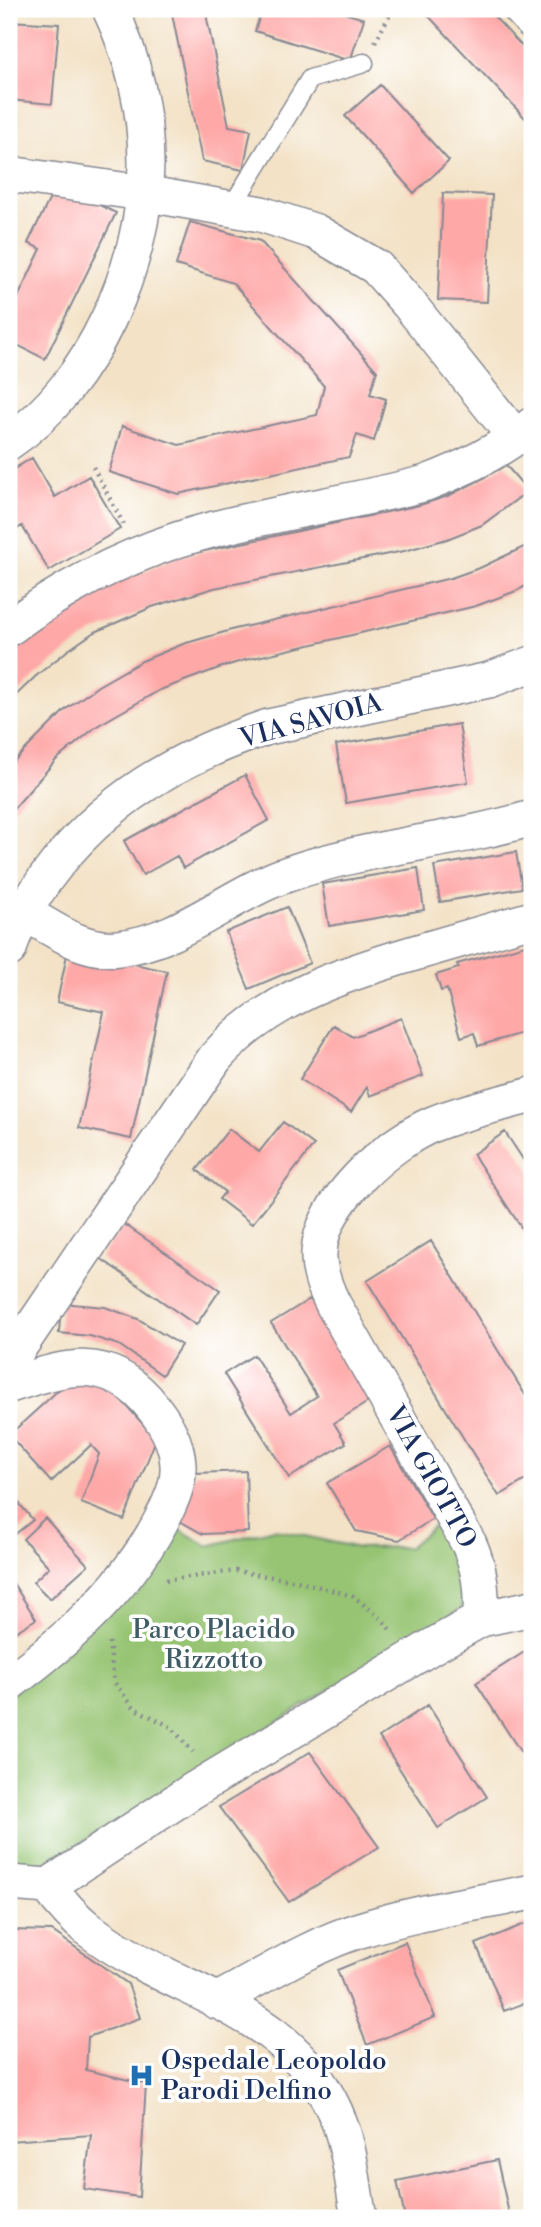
<svg xmlns="http://www.w3.org/2000/svg" width="541" height="2227" font-family="'Libre Bodoni',serif">
<style>
.green{fill:#96c472;stroke:#587a68;stroke-width:2}
.building{fill:#fea8a7}
.lines{fill:none;stroke-linecap:round;stroke-linejoin:round}
.service-casing{stroke:#878892;stroke-width:21}
.minor-casing{stroke:#878892;stroke-width:38}
.path{stroke:#878892;stroke-width:4.5;stroke-dasharray:2 5;stroke-linecap:butt}
.service{stroke:#fff;stroke-width:18}
.minor{stroke:#fff;stroke-width:35}
.labels{text-anchor:middle;dominant-baseline:central;stroke-width:7;stroke-linejoin:round;paint-order:stroke}
.street-label{font-size:26px;fill:#1b2f5e;stroke:#fff}
.park-label{font-size:26px;fill:#405c64;stroke:#fff}
.poi-label{font-size:26px;fill:#1b2f5e;stroke:#fff;text-anchor:start}
</style>
<rect width="100%" height="100%" fill="#fff"/>
<filter id="ink" filterUnits="userSpaceOnUse"><feTurbulence type="fractalNoise" baseFrequency=".0143" numOctaves="2"/><feDisplacementMap in="SourceGraphic" scale="14" xChannelSelector="R" yChannelSelector="G"/><feConvolveMatrix kernelMatrix="1 2 1 2 8 2 1 2 1" color-interpolation-filters="sRGB"/></filter>
<filter id="wash" filterUnits="userSpaceOnUse"><feTurbulence type="fractalNoise" baseFrequency=".00686" numOctaves="4" result="noise"/><feDisplacementMap in="SourceGraphic" scale="28" xChannelSelector="R" yChannelSelector="G"/><feGaussianBlur stdDeviation="1.57" result="paint"/><feColorMatrix in="noise" values="0 0 0 0 0 0 0 0 0 0 0 0 0 0 0 0 0 1.4 0 .05"/><feComposite in="paint" operator="in"/></filter>
<g filter="url(#wash)">
<rect width="100%" height="100%" fill="#f3e2c6"/>
<!-- green -->
<path class="green" d="M169,1523L208,1546L274,1529L358,1548L409,1547L436,1524C458,1553 461,1572 462,1608L45,1865H9V1697Z"/>
<g id="blocks">
<!-- building -->
<path class="building" d="M171,9H205L229,126L251,130L243,170L202,161Z
M262,9H331L364,19L350,61L255,31Z
M422,9H487L532,57V115L527,120Z
M9,21L59,24L52,104L9,100Z
M380,85L449,161L414,193L345,116Z
M443,193L492,195L487,302L438,300Z
M50,198L93,202L116,213L45,359L9,341V316L41,249L28,243Z
M190,222L260,241L377,371L370,394L386,399L374,441L357,435L349,457L178,494L109,472L122,426L179,445L317,415L324,386L233,283L176,265Z
M32,458L55,497L89,476L120,529L49,571L22,526L9,534V472Z
M505,464L528,491L482,525L447,539L404,551L214,588L152,607L93,633L67,651L36,676L9,702V648L102,587L181,556L420,505L448,496L484,478Z
M532,543V583L516,591L476,606L245,660L219,668L160,690L97,726L56,760L9,814V766L65,710L98,686L142,661L183,644L235,629L451,578L482,567Z
M459,724L468,782L346,803L336,745Z
M245,775L269,820L183,868L177,856L143,875L124,841Z
M516,852L522,888L440,902L434,866Z
M418,868L424,910L329,926L322,884Z
M287,907L310,963L249,989L226,932Z
M532,943V1030L478,1046L474,1033L461,1037L447,989L441,991L436,975L459,968L457,964Z
M68,950L167,971L131,1139L79,1128L104,1012L57,1002Z
M401,1018L423,1076L370,1096L367,1087L351,1112L300,1079L334,1025L353,1037Z
M283,1122L314,1145L252,1224L219,1199L225,1192L197,1170L229,1129L259,1152Z
M505,1132L532,1173V1244L473,1154Z
M124,1224L220,1290L196,1325L100,1258Z
M431,1241L532,1406V1476L499,1496L367,1281Z
M310,1299L373,1399L334,1423L346,1443L289,1478L224,1374L254,1355L291,1413L317,1396L271,1323Z
M61,1303L105,1307L138,1319L181,1345L162,1375L119,1345L90,1336L59,1333Z
M74,1376L103,1379L156,1439L124,1520L81,1503L99,1454L91,1445L51,1482L9,1435Z
M390,1446L433,1519L399,1540L356,1531L327,1483Z
M246,1471L248,1532L203,1534L171,1516L195,1473Z
M9,1491L33,1520L9,1539Z
M45,1518L88,1565L50,1599L33,1582L49,1567L23,1539Z
M9,1577L36,1619L9,1636Z
M532,1647V1748L522,1754L476,1683Z
M428,1705L487,1797L438,1828L379,1737Z
M310,1752L379,1847L289,1902L219,1807Z
M532,1921V2000L504,2011L476,1944Z
M9,1930L52,1931L128,1984L140,2018L88,2037L86,2070L146,2084L139,2197L84,2189L91,2135L9,2141Z
M405,1942L435,2017L367,2045L337,1970Z
M497,2160L510,2218H405L397,2181Z"/>
</g>
</g>
<g filter="url(#ink)">
<use href="#blocks" fill-opacity="0" stroke="#878892" stroke-width="2"/>
<g class="lines">
<defs>
<path id="service" d="M231,208L310,79L364,63"/>
<path id="minor" d="M521,9L532,21
M9,174L143,193L261,214L316,232L376,267L409,304L516,438
M9,442C92,386 145,264 146,164C146,110 133,57 110,9
M9,628C60,590 117,560 177,540C257,514 345,505 426,483C464,469 501,450 532,425
M25,913C54,929 83,952 118,948C181,942 229,894 288,874C367,846 452,842 532,818
M9,949C16,924 31,899 46,878C103,800 177,757 268,727L489,680L532,664
M9,1362L215,1058C268,998 343,974 418,952C456,941 494,930 532,919
M9,1385C62,1369 103,1352 146,1399C162,1417 177,1441 178,1465C179,1482 173,1496 166,1511C132,1582 72,1637 9,1683
M481,1619C482,1591 480,1569 469,1544L333,1304C325,1288 318,1271 319,1253C321,1201 389,1143 433,1124C465,1111 500,1104 532,1095
M9,1883L48,1886L192,1791L431,1647L481,1619L532,1608
M48,1886C60,1902 73,1917 88,1929C178,1998 295,2005 340,2124C351,2154 353,2187 359,2218
M216,2001C262,1977 311,1945 360,1930C416,1912 475,1904 532,1892"/>
</defs>
<!-- service casing -->
<use href="#service" class="service-casing"/>
<!-- minor casing -->
<use href="#minor" class="minor-casing"/>
<!-- path -->
<path class="path" d="M375,42L393,9
M93,467L124,525
M166,1580L236,1571L297,1581L353,1596L384,1621L392,1632
M109,1642L114,1682L134,1708L171,1727L193,1752"/>
<!-- service -->
<use href="#service" class="service"/>
<!-- minor -->
<use href="#minor" class="minor"/>
</g>
</g>
<!-- icons -->
<defs>
<symbol id="hospital-bare" viewBox="-9 -9 18 18"><path d="M-5-5h3v3.5h4V-5h3V5h-3V1.5h-4V5h-3Z" fill="#1f6fb2" stroke="#fff" stroke-width="2.5" paint-order="stroke"/></symbol>
</defs>
<g fill-rule="evenodd">
<use href="#hospital-bare" x="124" y="2058" width="35" height="35"/>
</g>
<g class="labels">
<!-- street labels -->
<g class="street-label">
<text transform="translate(311 721) rotate(-15)">VIA SAVOIA</text>
<text transform="translate(431 1477) rotate(61)">VIA GIOTTO</text>
</g>
<!-- park labels -->
<g class="park-label">
<text x="214" y="1630">Parco Placido<tspan x="214" dy="30">Rizzotto</tspan></text>
</g>
<!-- poi labels -->
<g class="poi-label">
<text x="161" y="2061">Ospedale Leopoldo<tspan x="161" dy="30">Parodi Delfino</tspan></text>
</g>
</g>
<!-- margin -->
<rect width="541" height="2227" fill="none" stroke="#fff" stroke-width="35"/>
</svg>
